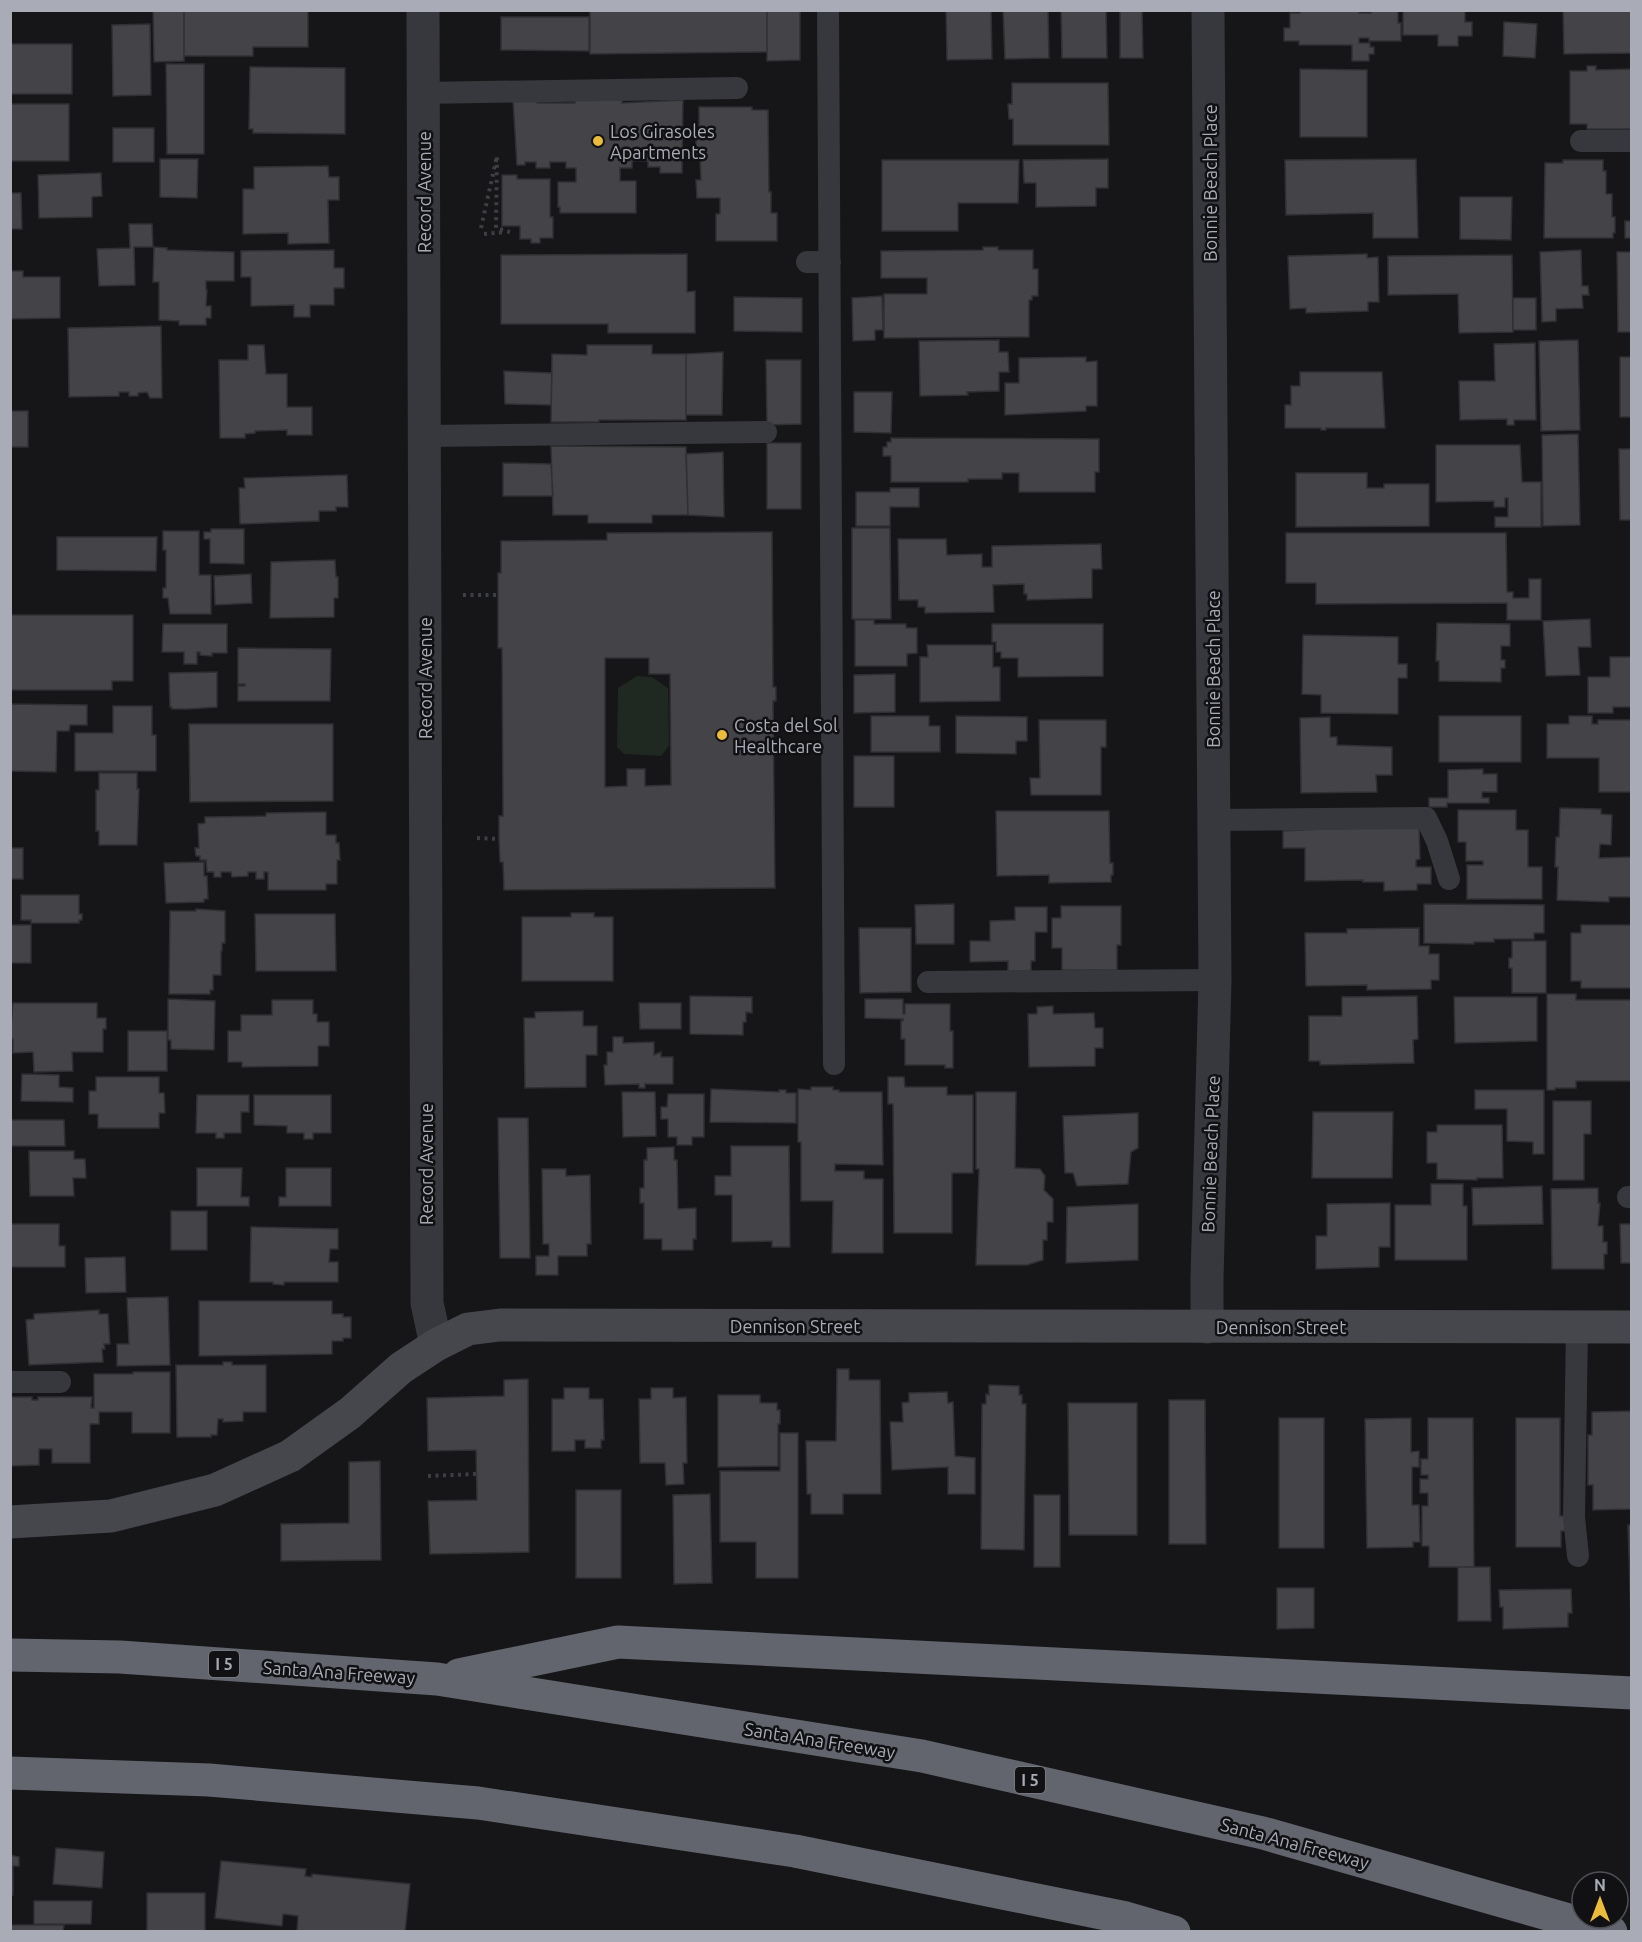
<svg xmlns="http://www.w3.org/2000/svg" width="1642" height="1942" font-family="Ubuntu,sans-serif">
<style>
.green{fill:#202822}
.building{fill:#434348;stroke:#303034;stroke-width:1.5;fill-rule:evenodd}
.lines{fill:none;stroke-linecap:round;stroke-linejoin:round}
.path{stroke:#3d3f44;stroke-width:4;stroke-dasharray:3 4.5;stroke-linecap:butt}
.lane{stroke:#37383d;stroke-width:22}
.street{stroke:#37383d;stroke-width:33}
.secondary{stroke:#45474d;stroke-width:33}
.highway{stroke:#63656e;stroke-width:33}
.poi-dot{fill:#ebbc3b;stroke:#111113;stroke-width:2}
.labels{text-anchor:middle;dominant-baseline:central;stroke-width:5;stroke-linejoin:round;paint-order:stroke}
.shield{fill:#111113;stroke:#7b7e86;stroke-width:1.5}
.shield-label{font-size:16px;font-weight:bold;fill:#a9acb7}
.poi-label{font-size:18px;fill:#a9acb7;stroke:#111113;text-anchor:start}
.street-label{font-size:18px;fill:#a9acb7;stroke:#111113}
</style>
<rect width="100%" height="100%" fill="#161618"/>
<!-- green -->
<path class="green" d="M637,676L652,677L668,688L669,746L661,756L624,754L617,747L618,688Z"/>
<!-- building -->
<path class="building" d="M153,10H184V61L154,62Z
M184,10H308V47H253V56H184Z
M590,10H767V52L590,54Z
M767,10H800V60L767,61Z
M946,10H991L992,59L947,60Z
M1003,10H1048L1049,58L1005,59Z
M1061,10H1106L1107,58H1062Z
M1120,10H1142L1143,58H1120Z
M1300,10H1359V13H1371V10H1398V23H1401V41H1369V38H1359V43H1370V47H1374V54H1369V61H1352V45H1299V41H1284V28H1290V13H1300Z
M1403,10H1465V22H1472V36H1458V46H1438V35H1403Z
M1563,10H1632V53L1564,54Z
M501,17H589V51L501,50Z
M1504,22L1537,24L1535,58L1503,56Z
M150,24L151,95L113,96L112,25Z
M10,44H72V94H10Z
M166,64H204V154H167Z
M1587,66H1596V70L1632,69V129H1587V124H1570V71H1587Z
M250,67L345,68V134L253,133V129H249Z
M1300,69L1367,70V137H1300Z
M1012,83H1108L1109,145H1013V119H1009L1008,104H1012Z
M513,100H537V103H575V100H622V103L683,100L682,173H660V167H648V161H632V168H620V181H636V213H560V207H558V182H576V168H566V162H550V168H536V162H525V165H517Z
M10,104H69V161H10Z
M699,107H752V110H768L769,192H771V213H777V241H716V214H720V198H697L696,180H701L700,158H696V130H699Z
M113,128H154V162H113Z
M160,159H198L197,198L160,197Z
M1108,159V188H1096V206L1036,207V183H1024L1023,160Z
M1416,159L1418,238H1373V213L1286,215L1285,160Z
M882,160H1019L1018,203H958V231H882Z
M1563,160H1603V171H1606V194H1612V217H1615V233H1613V238H1544L1545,163H1563Z
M328,166L329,177H339V200H328L329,243L288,244V233L243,234V189H254V167Z
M101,173L102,196L92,197V217L39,218L38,175Z
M502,175H517V179H550V217H553V238H540V243H531V239H520V226H502Z
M10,193H21L22,229H10Z
M1460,197H1512L1511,240L1460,239Z
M1625,221H1632V238H1625Z
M129,224H152L153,247H134L135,285L99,286L97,249L130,248Z
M154,247L167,248V250L234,252V281H206V290H207L206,306H211V318H206V325H179V321L159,320V282H153Z
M983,247H998V250H1033V269H1038V296H1032V300H1029V337L884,338V294H927V278H881V251L983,250Z
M334,250V268H344V288H334V305H310V317H294V305L251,306V277H241V251Z
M1581,250L1582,286H1588L1589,295H1582L1583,308L1556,309V321L1542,322L1540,252Z
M1617,252H1632V332H1618Z
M687,254V292L695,291V333H608V324H501V255Z
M1367,254V258L1378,257L1379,302H1368V311L1306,313V308L1290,309L1288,256Z
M1512,255L1513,332L1459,333L1458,294L1388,295V256Z
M10,271H23V277H60V318L10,319Z
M882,296L883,330H875V340L853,341L852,298Z
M734,297L802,298V332L734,331Z
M1513,298H1536V330H1513Z
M161,326L162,398H150L147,392L138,393V396H129V392H119V396L69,397L68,328Z
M999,340V352H1008L1009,372H999V391L967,392L968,395L920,396L919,341Z
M1578,340L1580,430L1541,431L1539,341Z
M1535,343L1536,420H1514V425H1507V419L1460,420L1459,381H1495L1494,344Z
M248,345H264L266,374H287V407H312V435H287V430L255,431V433L245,434V438H220L219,360H248Z
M587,345H652V354H686V420H599V422H551L552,354L587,355Z
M723,352L722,415H686V354Z
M1086,357V362L1097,361V406H1086V411L1005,415V383H1019V358Z
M1620,357H1632V417H1620Z
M766,360H801V424L767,425Z
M504,371L552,373L551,405L505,404Z
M1300,372H1382L1385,428H1326V430H1321V428H1285V405H1291V386H1300Z
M854,392H892L891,433L854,432Z
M10,411H28V447H10Z
M1578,434L1580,525L1543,526L1542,435Z
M891,438L1099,439V472H1095V492H1019V473H1002V479H968V482H891V456H883V447H887V442H891Z
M767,443H801V509H767Z
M1436,445H1520L1522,482H1541V527H1495V517H1508V498H1505V507H1494V501L1436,502Z
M551,446L686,447L688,515H652V523H588V515H553Z
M1619,449H1632V520H1620Z
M723,452L724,517L688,515L686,454Z
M503,463L551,464L553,496H503Z
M1296,473H1367V488H1384V484H1429V526L1296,527Z
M347,475L348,507H336V511H319V521L240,524L239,488H245L244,478Z
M890,488H919V507H890V526H856V492H890Z
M852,528H890L891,619H852Z
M211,529H244V564L210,563V539H204V532H211Z
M163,531H199V575H211V614H170L168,598H163V588H166V550H163Z
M772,532L773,687H776V701H773L775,888L504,890L503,862H500L499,839V816H503L502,648H498V573H501V541L607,540V533ZM605,658H649V674H670L671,785L645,786V769H627V786L605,787Z
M1286,533H1506L1507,592H1513V598H1529V579H1541V620H1507V603L1316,604V583H1286Z
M57,537H157L156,571L57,570Z
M898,539H946L947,555L982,554V567H992V546L1101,544L1102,569H1092V598L1027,600V594H1024V584L993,585L994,612L925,613V607H918V600H899Z
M335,560L336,577H338V598H334V617L270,618L271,562Z
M251,574L252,603L215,605L214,576Z
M10,615H133V681H112V690H10Z
M1590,619L1591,647H1578L1580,675L1546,676L1543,621Z
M855,620H874V624H906V628H917V653L907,654V666H855Z
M1437,623L1510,624V646H1501V660H1505V668H1501V682L1439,681V661H1436Z
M163,624H227V653H212V656L200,655V652H197V664H184V652H162Z
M992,624H1103V676L1018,677V658H1001V652H996V642H992Z
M1303,635L1398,637V664H1407V678H1398V714L1321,713V695L1302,694Z
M927,645H993V667H1000V701L920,702V657H928Z
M238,648L331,649L330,701H238V686H245V684H238Z
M1610,657H1632V707H1613V713H1588V677H1610Z
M217,672V707L188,709H172V707H170L169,673Z
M895,674V712L854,713V675Z
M10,704L87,705V725H70L69,731H57L56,772L10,771Z
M113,706H152V735H156V771H75V733H113Z
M871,716H929V726H940V752H871Z
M956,716L1027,717V741H1016V754L956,753Z
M1439,716H1521V762H1439Z
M1569,716H1592V724H1598V720H1632V792H1599V758H1547V724H1569Z
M1330,717V737H1337V745L1392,747V775H1376L1377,792L1301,793L1300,718Z
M1039,720H1106V747H1101V795H1031L1030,778H1040Z
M189,724H333V801L190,802Z
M854,756H894V807H854Z
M1483,769V774H1497V792H1482V798H1489V803H1447V807H1429V798H1448V770Z
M99,773H137V789H139L137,845H99V831H96V790H99Z
M1560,808L1601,809V814L1612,815L1611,845L1600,844L1599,858L1632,857V897H1609V902L1557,900L1558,867H1555L1556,837H1559Z
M1458,810H1516V830H1528V867H1542V899H1467V865H1483V861H1466V842H1458Z
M996,811H1109L1110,863H1113V875H1111V882L1049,883V875L997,876Z
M326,812V835H336V843H339L340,860H337V884H326V890H268V872H264V879H256V872H248V876L232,877L231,872H221V877H214V872H207L206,860H200V856H196L195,848H199L198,824L205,823V817L266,816V813Z
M1419,824L1420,859L1416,860V867H1431V884H1417V890L1384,891V882H1363V880L1305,881V848H1283V831Z
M10,848H23V879H10Z
M204,862V876H207L208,899H204V902L166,903L164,863Z
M21,895H79V914H82V920H79V923H31V920H21Z
M954,904V944H916L915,905Z
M1424,904L1544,905V933H1534V939H1494V942H1474V944L1424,943Z
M1061,906H1121V945H1117V970H1062V948H1052V918H1061Z
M1015,907H1047V932H1035V961H1031V971H1008V961L970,962V941H990V921L1015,920Z
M196,909L225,911V943H222V951H221V975H213V990H210V994H169L170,911H196Z
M571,913H594V917H613V981H522V917H571Z
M255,914H335L336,971H256Z
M10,925H31V963H10Z
M1581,925H1632V988H1581V981H1571V933H1581Z
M859,928H911V992L860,993Z
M1419,928V946H1429V954H1439V980H1431V989L1367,990V985L1306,986L1305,933H1347V929Z
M1512,941H1546V993H1512V968H1509V958H1512Z
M1547,994H1576V1000H1632V1081H1576V1088H1555V1090H1547Z
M690,996L752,997V1013L746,1012V1022H743V1035L690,1034Z
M1417,996L1418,1039L1413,1040L1414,1063L1320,1065V1061H1309V1016H1342V997Z
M1454,997H1537V1041L1455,1043Z
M168,999L215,1001L214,1050L171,1049V1040H168Z
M865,999H903V1014H905V1004H950V1031H953V1068H945V1065H905V1039H901V1021H903V1019L865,1018Z
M272,1000H313V1014H317V1022H329V1046H318V1066L242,1067V1062H228V1031H241V1015H272Z
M13,1003H97V1018H106V1029H103V1052H72L73,1071L34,1072L33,1052L13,1053V1039H10Z
M639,1003H681V1029H640Z
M1053,1006V1014L1094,1013L1095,1028H1103V1048H1095V1066L1029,1067L1028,1014H1037V1007Z
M583,1011V1026H597V1055H586V1087L525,1088L524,1018H535V1012Z
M128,1031H167V1071H128Z
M613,1037H623V1043L654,1042V1055L661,1052V1057H673V1084H645V1088H639V1084L605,1085L604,1065H607V1052H613Z
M22,1074L59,1075V1087L73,1088V1102L21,1101Z
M96,1077H159V1093H164L165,1113H159V1128H98V1114H89V1091H96Z
M888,1077H904L905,1087H947V1095H973V1173H952V1233H894L893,1104H888Z
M811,1087H833V1090H839V1092H882L883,1165L835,1164V1171H864V1179H883V1253H832L833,1201H801V1142H798V1089L811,1090Z
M711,1089L779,1092V1090H786V1093H796V1123L710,1122Z
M1475,1090H1544V1154H1533V1142L1507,1141V1109H1475Z
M622,1092H655L656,1136L623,1137Z
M976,1092H1016L1015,1168L1040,1169L1045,1176L1044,1190L1053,1199V1222H1047V1240H1043V1260L1027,1265H976L979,1169H976Z
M668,1094H704V1137H692V1145H677V1137H668V1119H661V1107H667Z
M197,1095H249V1112H241V1133H224V1138H216V1133H196Z
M254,1095H331V1133H313V1139H304V1133H287V1126L254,1125Z
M1553,1101H1591V1134H1584V1180H1553Z
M1313,1112H1393L1392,1178H1312Z
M1138,1113V1148L1131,1152L1128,1184L1077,1186L1073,1173H1065L1063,1116Z
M498,1118H528L530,1258H500Z
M10,1120H64L65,1146H10Z
M1437,1125H1502L1503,1178H1477V1180L1437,1179V1163H1427V1132H1437Z
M731,1146H789L790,1247H772V1241L732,1242V1195H715V1176H731Z
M674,1147V1160H677L678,1209L696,1208V1239H693V1250H662V1239H644V1203H640V1188H644V1160H647V1148Z
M29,1151H74V1159H85L86,1178H73L74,1196H30Z
M197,1168H242L241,1197H249V1206H197Z
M286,1168H331V1206H279V1197H286Z
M542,1169H566V1176L590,1175L591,1244H587V1256H558V1275H536V1256H549V1244H543Z
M1431,1184H1463V1206H1467V1260H1395V1205H1431Z
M1542,1186L1543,1224L1473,1225L1472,1188Z
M1598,1188V1203H1600L1598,1226H1603V1242H1607V1254H1604V1269H1552L1551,1189Z
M1390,1203V1247H1379V1267L1316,1269V1236H1327V1204Z
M1138,1204V1260L1066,1263L1067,1207Z
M171,1211H207V1250H171Z
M10,1224H59V1246H65V1267H10Z
M1620,1224H1632V1263H1621Z
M251,1227L338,1229V1249H330L329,1262H338V1282H284V1285L273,1284V1282H250Z
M125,1257L126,1292L86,1293L85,1258Z
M168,1297L170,1365L117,1366V1344H129L127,1298Z
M199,1301H332V1314H343V1317H351V1338H343V1341H332V1354L199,1356Z
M99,1310V1314H108L110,1344H104L105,1349H102L103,1362L29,1365L26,1320L34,1319V1314Z
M223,1362H232V1365H266V1412H243V1421L223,1422V1419H218L217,1435H211V1437H177L176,1365H223Z
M837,1369H849V1380H880L881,1494H843V1514H811V1494H807L806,1441H836Z
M133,1372H170V1433H132V1412H99V1424H90V1463H52V1449H39V1465L10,1466V1397H32V1400H38V1397H92L91,1408H94V1374H133Z
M528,1379L529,1552L430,1554L428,1501L477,1500L476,1450L428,1451L427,1398L504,1396V1380Z
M989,1385L1019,1386V1395H1022V1404H1026L1024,1550L981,1549L982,1404H986V1394L989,1395Z
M564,1388H589V1399H603L604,1440H601V1448H585V1440H575V1451H552V1399H564Z
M651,1388H673V1398L686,1397L687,1463H683L684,1484L666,1485L665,1463H640L639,1399H651Z
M947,1392L948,1403L953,1402L955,1456L975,1458V1494H948V1467L892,1470L890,1422H903L902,1403L909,1402V1393Z
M718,1395H760V1403H777V1410H780V1424H778V1466L718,1467Z
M1169,1400H1205L1206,1544H1169Z
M1068,1403H1137V1535H1069Z
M1632,1411V1509L1593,1510V1485H1588V1435H1592V1412Z
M1279,1418H1324V1548H1279Z
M1411,1418V1452L1419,1451V1467H1412V1505H1419L1420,1542H1413V1547L1367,1548L1365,1419Z
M1428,1418H1473L1474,1567H1429V1546H1422V1506H1428V1493H1420V1479H1428V1475H1421V1459H1428Z
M1516,1418H1560V1516H1565V1531H1561V1547H1516Z
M780,1433H798V1578H756V1542H720V1471H780Z
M380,1461L381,1560L281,1561V1524L349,1523V1462Z
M576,1490H621V1578H576Z
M710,1494L712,1583L674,1584L673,1495Z
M1034,1495H1060V1567H1034Z
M1628,1525H1632L1631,1620Z
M1458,1567H1490L1491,1621H1458Z
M1277,1588H1314V1628L1277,1629Z
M1571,1589L1572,1613H1568V1627L1503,1629V1607H1500L1499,1590Z
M56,1848L104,1852L102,1888L53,1884Z
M10,1855L19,1857V1866H13V1895H10Z
M221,1861L306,1869L305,1876L312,1877V1874L410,1884L405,1932H297L298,1916L283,1914L282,1926L215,1918Z
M147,1893H205V1932H147Z
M34,1901H92L91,1924H34Z
M10,1925H64L63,1932H10Z"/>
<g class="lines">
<!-- path -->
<path class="path" d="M481,228L497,156L496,228L510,232
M484,234L506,232
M463,595H498
M477,838L499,839
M428,1476L476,1474"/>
<!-- lane -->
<path class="lane" d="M828,10L834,1064
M423,93L737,88
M1581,141H1632
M807,262H830
M424,436L766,432
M1214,820L1426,818L1437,841L1449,879
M928,982L1215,980
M1628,1197H1632
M1577,1327L1574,1517L1578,1556
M10,1382H60"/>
<!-- street -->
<path class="street" d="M423,10L427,1303L436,1345
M1207,1327V1278L1215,980L1208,10"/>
<!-- secondary -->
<path class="secondary" d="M10,1522L111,1516L215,1490L290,1456L350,1413L401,1368L436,1345L468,1329L500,1325L1632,1327"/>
<!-- highway -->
<path class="highway" d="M10,1655L120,1657L437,1679L922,1756L1263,1833L1611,1932
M459,1675L618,1642L1632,1693
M10,1773L209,1780L478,1803L795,1851L1126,1918L1174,1932"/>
</g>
<!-- markers -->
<g class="poi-dot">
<circle cx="598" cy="141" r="6"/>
<circle cx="722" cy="735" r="6"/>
</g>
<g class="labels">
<!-- shield labels -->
<g class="shield">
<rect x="209" y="1651" width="30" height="26" rx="4.5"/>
<rect x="1015" y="1767" width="30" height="26" rx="4.5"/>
</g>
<g class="shield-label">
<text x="224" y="1664">I 5</text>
<text x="1030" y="1780">I 5</text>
</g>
<!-- poi labels -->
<g class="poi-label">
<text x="610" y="131">Los Girasoles<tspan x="610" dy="21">Apartments</tspan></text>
<text x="734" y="725">Costa del Sol<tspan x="734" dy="21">Healthcare</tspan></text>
</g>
<!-- street labels -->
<g class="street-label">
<text transform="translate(1210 183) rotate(-90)">Bonnie Beach Place</text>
<text transform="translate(424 192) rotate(-90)">Record Avenue</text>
<text transform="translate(1213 669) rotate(-90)">Bonnie Beach Place</text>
<text transform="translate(425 678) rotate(-90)">Record Avenue</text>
<text transform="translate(1210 1154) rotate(-88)">Bonnie Beach Place</text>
<text transform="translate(426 1164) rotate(-90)">Record Avenue</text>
<text x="795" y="1326">Dennison Street</text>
<text x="1281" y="1327">Dennison Street</text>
<text transform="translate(339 1672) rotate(4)">Santa Ana Freeway</text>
<text transform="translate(820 1740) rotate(9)">Santa Ana Freeway</text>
<text transform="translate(1295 1843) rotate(15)">Santa Ana Freeway</text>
</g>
</g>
<!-- border -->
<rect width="1642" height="1942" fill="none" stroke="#a9acb7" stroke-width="24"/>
<!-- north arrow -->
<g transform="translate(1600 1900)"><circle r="28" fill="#111113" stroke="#4e4f55" stroke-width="1.5"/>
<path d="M0-4.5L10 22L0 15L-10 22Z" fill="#ebbc3b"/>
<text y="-9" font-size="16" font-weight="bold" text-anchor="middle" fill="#a9acb7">N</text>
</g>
</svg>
